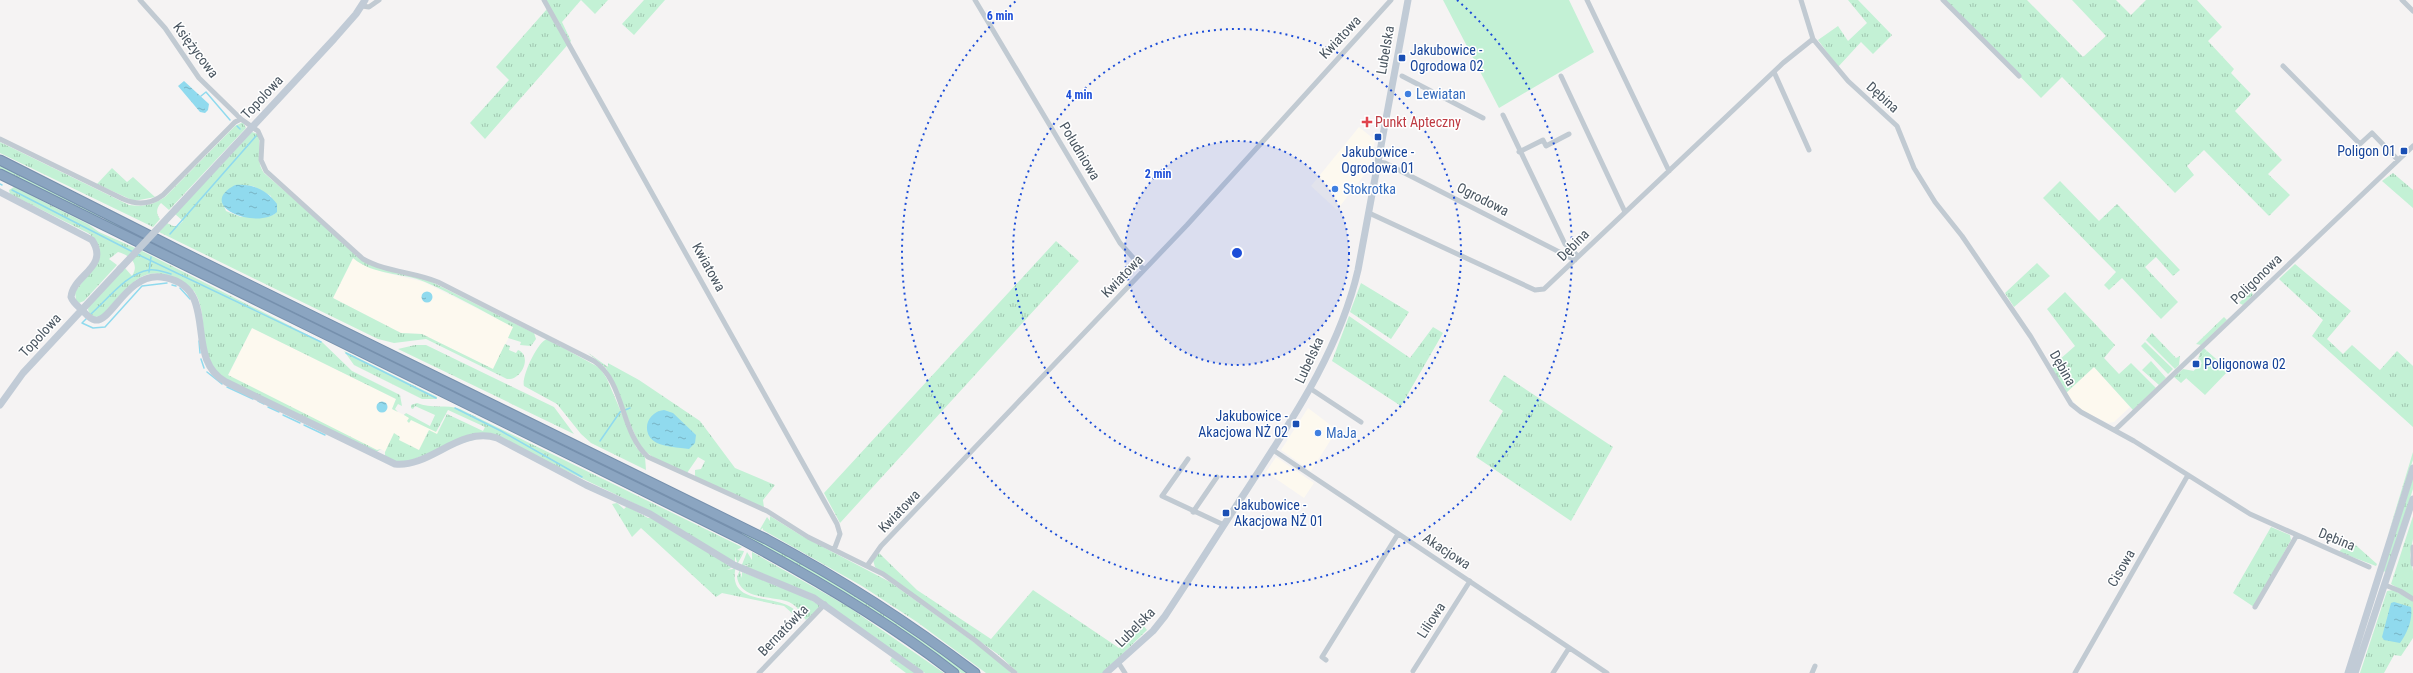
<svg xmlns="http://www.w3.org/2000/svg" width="2413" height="673" font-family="'Roboto Condensed',sans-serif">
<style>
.commercial{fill:#fdf9ef}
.grass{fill:url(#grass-tufts);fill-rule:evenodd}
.green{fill:#c3f1d5}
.water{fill:url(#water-ripples)}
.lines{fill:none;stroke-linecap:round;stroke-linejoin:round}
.stream{stroke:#90daee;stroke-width:1.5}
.highway-casing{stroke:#7690ad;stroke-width:11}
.street{stroke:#c1cad2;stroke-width:5}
.secondary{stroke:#c1cbd6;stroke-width:7}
.highway{stroke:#8ba5c1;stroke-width:9}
.secondary-bridge{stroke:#c1cbd6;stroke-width:7}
.ring{fill:none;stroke:#1d4ed8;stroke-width:2;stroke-dasharray:2 4}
.transit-dot{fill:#1a4fb4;stroke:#fff;stroke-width:1.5}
.shop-dot{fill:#3f7fe0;stroke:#fff;stroke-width:1.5}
.health-dot{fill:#e0444e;stroke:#fff;stroke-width:1.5}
.labels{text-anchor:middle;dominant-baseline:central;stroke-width:3;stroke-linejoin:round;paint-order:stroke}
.street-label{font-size:14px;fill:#4a5661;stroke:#fff}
.transit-label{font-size:14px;fill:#164399;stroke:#fff;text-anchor:start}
.shop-label{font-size:14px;fill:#366cbe;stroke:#fff;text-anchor:start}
.health-label{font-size:14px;fill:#be3a42;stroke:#fff;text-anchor:start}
.centre{fill:#1d4ed8;stroke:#fff;stroke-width:2}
.ring-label{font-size:12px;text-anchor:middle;font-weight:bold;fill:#1d4ed8;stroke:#fff;stroke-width:3;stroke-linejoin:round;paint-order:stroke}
</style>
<defs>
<pattern id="grass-tufts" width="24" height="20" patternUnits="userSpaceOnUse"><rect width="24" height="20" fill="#c3f1d5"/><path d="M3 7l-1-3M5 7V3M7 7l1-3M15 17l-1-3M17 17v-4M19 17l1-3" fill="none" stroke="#a0c6b0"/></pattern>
<pattern id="water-ripples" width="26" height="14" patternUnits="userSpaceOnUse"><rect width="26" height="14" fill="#90daee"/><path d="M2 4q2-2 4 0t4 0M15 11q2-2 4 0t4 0" fill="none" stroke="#78b4c4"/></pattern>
</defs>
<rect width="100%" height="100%" fill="#f5f3f3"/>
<!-- commercial -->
<path class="commercial" d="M1359,127L1375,140L1371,166L1337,210L1311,186Z
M353,258L382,272L424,282L514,327L493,369L422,334L401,333L333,298Z
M252,328L396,399L392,409L441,433L433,448L385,455V452L381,449L377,450L360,442L228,376Z
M2094,367L2130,407L2114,422L2108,423L2081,410L2066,393Z
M1308,408L1337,430L1311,471L1281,450Z
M1276,457L1314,483L1304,498L1266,472Z"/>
<!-- grass -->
<path class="grass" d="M542,0H581L562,22L571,41L485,139L470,123L509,80L496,67L547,9Z
M581,0H608L595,14Z
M644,0H665L634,35L622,24Z
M1848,0H1858L1892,35L1873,54L1861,42L1838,67L1818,40L1838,26L1848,41L1867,23Z
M1945,0H2027L2083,57L2106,36L2072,0H2116L2131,15L2146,0H2197L2222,27L2208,41L2234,69L2231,73L2251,94L2235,111L2282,160L2268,174L2290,195L2269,216L2204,150L2187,166L2194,175L2175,193L2062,77L2041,98Z
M243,122L246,128L169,210L161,203C156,208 156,214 160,219L153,227L0,153V142L129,205C144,207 152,205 165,197L235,126Z
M252,132L258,134C262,148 255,160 264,173L366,262L426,279L534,333L536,339L531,346L520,345L521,342L508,338L513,327C484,312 455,295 425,282C402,272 374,276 353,258L333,298L401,333L422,334L493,369L505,344L510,346L509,350L516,353L518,350C533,356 521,381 507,379L426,339L394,343L378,339L159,232L167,223L173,226H178L183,221L175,214ZM235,185L253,186L271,196L274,215L241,217L226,211L222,201L224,195Z
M0,165L765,542C836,583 901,624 967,673H961C898,626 832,584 764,546L104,221L105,218L101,217L100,219L0,170Z
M112,168L127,182L133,177L155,197L134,201L97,184Z
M2393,173L2413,190V208L2382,181Z
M2060,181L2099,221L2117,204L2180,270L2173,276L2156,257L2145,267L2178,302L2161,319L2122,278L2109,290L2104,285L2116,272L2043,198Z
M14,187L88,224L99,232L142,251L322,342L352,371L400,395L402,406L398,404L395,409L398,412L392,409L396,399L252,328L228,375L377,450L381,449L375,453L224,379C221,375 216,371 213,367C198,345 209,314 194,291C184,286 173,279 163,275C137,266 117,301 101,316L95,317L89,313L88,309L90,304L125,268L132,276C140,264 130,255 118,252L109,259L117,265L84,301L79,303L76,300L75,292L100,258L99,246L90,234L10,194L9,190Z
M1056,241L1079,261L840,523L824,493Z
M2037,263L2050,276L2014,307L2005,293Z
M2295,264L2351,311L2327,339L2343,354L2352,345L2380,370L2397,351L2413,366V427L2312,336L2323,320L2279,279Z
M1361,283L1409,312L1391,339L1350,312Z
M2251,291L2253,295L2243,305L2239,303Z
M2065,292L2115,345L2104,358L2119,374L2131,363L2156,388L2133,410L2094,367L2066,393L2051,367L2075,346L2047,309Z
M1349,316L1410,358L1433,327L1443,333L1401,406L1332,361Z
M2224,317L2227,320L2201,345L2196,344Z
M2152,333L2176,358L2180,356L2179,365L2175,369L2146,340Z
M547,339L600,368L607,379L636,447L645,457L646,470L591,443L581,434L557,404L524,386C521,377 538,341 547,339Z
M415,345H426L554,407L574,434L398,349Z
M2204,348L2207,351L2199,359L2202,362L2195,369L2194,366H2196L2200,353Z
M344,351L437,397V399H422L354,365Z
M587,352L608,367V363L639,380L700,421L735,468L775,485L763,500L764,508L695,477V470L701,469L705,461L698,457L687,473C669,465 651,460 639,444L606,368Z
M2151,361L2166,378L2159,385L2142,370Z
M2183,369L2194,371L2181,383L2174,377Z
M1504,375L1613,447L1571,521L1476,457L1503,411L1489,401Z
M417,403C431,409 446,404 460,409L742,547L737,550L744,551C742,558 736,564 735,571C729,612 794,588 801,621L784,606L722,593L716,597L641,528L632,537L612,504L617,503L624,509L627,506L648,518H654L733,567L727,570L733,569L737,562L735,556V563L644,508L491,435L437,450L409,461L396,462L385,458V452L394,433L400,437L399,440L419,450L429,430L437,434L447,414L483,431L485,427L448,410L436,432L411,420L409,423L407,421L409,418L404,415L406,413L430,426L435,415L415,406L413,409L411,408V405Z
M2413,452V460L2388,535Z
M2413,478V489L2386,572L2383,571Z
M770,516L802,536L890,582L993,656L1011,673H986L917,622L862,586L763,530V528L759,531L767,517L770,521Z
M2413,516V539L2410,555L2413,571V597L2391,584Z
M2271,527L2290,535L2291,540L2254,607L2233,593Z
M2350,540L2377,564L2376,566L2339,552Z
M747,552L752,560V552L847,606L944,673H925L810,593L744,567L750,564L744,566L740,572L742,578V572L804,596L819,605V608L806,620C800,613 798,606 789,602C772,595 741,601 737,577Z
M879,553L917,590L991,639L1033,590L1119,648L1143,625L1147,630L1103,673H1018L999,655L875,567L873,560Z
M2393,590L2413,601V638L2401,656L2394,655L2384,673H2360L2387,591Z
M892,657L917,673H906L890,661Z"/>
<!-- green -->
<path class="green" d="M1443,0H1569L1594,52L1499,108Z
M2145,342L2173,369L2168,374L2141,346Z
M2207,351L2229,370L2205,395L2186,378L2202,363L2199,359Z"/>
<!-- water -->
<path class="water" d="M184,81L209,104L208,110L205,113L200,112L178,86Z
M235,185C252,183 267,190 277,204V212C259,230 194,207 235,185Z
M421.5 297a5.5 5.5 0 1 1 11 0a5.5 5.5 0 1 1-11 0Z
M376.5 407a5.5 5.5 0 1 1 11 0a5.5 5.5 0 1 1-11 0Z
M664,410L673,413L696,435L695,443L689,449C680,448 662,446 657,443C640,434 646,412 664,410Z
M2394,602L2411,607C2413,620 2407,633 2400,643L2384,640L2382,637L2391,603Z"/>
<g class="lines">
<!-- stream -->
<path class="stream" d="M201,96L206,92L230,120
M237,126L240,129
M0,184L2,185
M12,190L133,252
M170,234L256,136
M137,254L321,342
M149,272L151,257
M172,285L176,286
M180,288L190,299
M91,314C107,300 127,273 149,270C157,269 164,272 171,274
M87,318L82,323L93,328L105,327L142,286L167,283
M199,341L200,353
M346,353L436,398
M201,359L204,368
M207,372L222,384
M227,387L253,399
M258,401L264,404
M268,407L279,412
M455,408L501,431L582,477
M283,415L300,423
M304,425L325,435
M600,441L620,412L630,408"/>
<defs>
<path id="highway" d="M0,160L178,250L766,539C839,578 908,622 975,673
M0,174L739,538C814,578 887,621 954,673"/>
</defs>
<!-- highway casing -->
<use href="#highway" class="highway-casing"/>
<!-- street -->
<path class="street" d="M140,0L165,28L199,78L241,119L258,131L262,140L261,160L266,171L363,259C386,272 414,272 438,282L594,361C625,382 620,432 648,457L767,511L808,537L883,574L976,641L1015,673
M544,0L837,524L840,534L834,550
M975,0L1120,243L1144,270
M1587,0L1669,171
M1801,0L1813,39L1848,81L1897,126L1914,168L1935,202L1962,236L2031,337L2071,404L2081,412L2134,441L2250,514L2369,567
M1943,0L2019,76
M2402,0L2413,11
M362,6L369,7L379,0
M2283,66L2360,144L2372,133L2398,160
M1774,72L1809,150
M1402,76L1483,118
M1561,76L1625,212
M1503,115L1565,244L1578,256
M0,139L123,199C137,205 150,205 163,195L235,122L241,119
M1519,152L1543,140L1546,146L1569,134
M1378,162L1385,163L1575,260
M1369,213L1535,290L1544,289L1783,63L1813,39
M1311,389L1361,422
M2115,430L2413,146
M1273,450L1607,673
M1188,459L1162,496L1224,525
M1193,512L1217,477
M2413,547V564
M867,566L881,546L1187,225L1391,0
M2385,585L2400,591L2413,599
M2255,607L2297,535
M1326,660L1322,657L1398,534
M1118,662L1125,673
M1413,671L1470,581
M759,673L825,604
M1553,673L1569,648
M1812,673L1815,666
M2075,673L2188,475"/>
<!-- secondary -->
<path class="secondary" d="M0,192L92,240C110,267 73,275 71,297C73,303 78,306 83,311C86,314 90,319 95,320C111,323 127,273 161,277C223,285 181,358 226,382L395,464C430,468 459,426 497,438L586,485L650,514L734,565L814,598L920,673
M176,209L334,39L356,14L365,0
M0,405L23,373L120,269
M1106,673L1153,631L1165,616C1193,574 1219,532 1246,491C1291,421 1339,352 1358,270L1408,0
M2348,673L2413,468
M2355,673L2413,499"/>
<!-- highway -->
<use href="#highway" class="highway"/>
<!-- secondary-bridge -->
<path class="secondary-bridge" d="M120,269L176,209"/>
</g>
<!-- distance rings -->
<circle cx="1237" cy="253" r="112" fill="#1d4ed8" fill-opacity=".12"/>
<g class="ring">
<circle cx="1237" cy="253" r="112"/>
<circle cx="1237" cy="253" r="224"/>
<path d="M1457 0A335 335 0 1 1 1017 0"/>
</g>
<!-- markers -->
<g class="transit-dot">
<rect x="1398" y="54" width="8" height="8" rx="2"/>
<rect x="1374" y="133" width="8" height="8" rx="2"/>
<rect x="2400" y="147" width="8" height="8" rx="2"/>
<rect x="2192" y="360" width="8" height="8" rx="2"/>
<rect x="1292" y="420" width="8" height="8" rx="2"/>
<rect x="1222" y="509" width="8" height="8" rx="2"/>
</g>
<g class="shop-dot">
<circle cx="1408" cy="94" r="4"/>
<circle cx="1335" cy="189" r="4"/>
<circle cx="1318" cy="433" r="4"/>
</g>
<path class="health-dot" d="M1365 116h4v4h4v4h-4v4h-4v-4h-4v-4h4z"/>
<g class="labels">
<!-- street labels -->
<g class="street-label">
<text transform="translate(1340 37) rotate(-47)">Kwiatowa</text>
<text transform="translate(196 50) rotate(53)">Księżycowa</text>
<text transform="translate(1385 50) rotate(-80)">Lubelska</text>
<text transform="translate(262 97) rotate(-47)">Topolowa</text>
<text transform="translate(1883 97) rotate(42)">Dębina</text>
<text transform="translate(1080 151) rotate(59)">Południowa</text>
<text transform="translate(1483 199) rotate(27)">Ogrodowa</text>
<text transform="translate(1573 245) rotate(-45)">Dębina</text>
<text transform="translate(709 267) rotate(61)">Kwiatowa</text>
<text transform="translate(1122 276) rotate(-46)">Kwiatowa</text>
<text transform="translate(2256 279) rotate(-44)">Poligonowa</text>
<text transform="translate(40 335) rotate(-47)">Topolowa</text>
<text transform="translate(1309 360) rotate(-65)">Lubelska</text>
<text transform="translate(2063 368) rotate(60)">Dębina</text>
<text transform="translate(899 511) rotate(-46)">Kwiatowa</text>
<text transform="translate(2337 539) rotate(22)">Dębina</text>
<text transform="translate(1447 551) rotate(33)">Akacjowa</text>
<text transform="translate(2121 568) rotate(-60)">Cisowa</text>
<text transform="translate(1431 620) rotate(-57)">Liliowa</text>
<text transform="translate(1135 627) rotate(-45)">Lubelska</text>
<text transform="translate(783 630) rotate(-46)">Bernatówka</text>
</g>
<!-- transit labels -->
<g class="transit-label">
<text x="1410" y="50">Jakubowice -<tspan x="1410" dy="16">Ogrodowa 02</tspan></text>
<text x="2396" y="151" text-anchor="end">Poligon 01</text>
<text x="1378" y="152" text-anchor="middle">Jakubowice -<tspan x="1378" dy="16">Ogrodowa 01</tspan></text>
<text x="2204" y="364">Poligonowa 02</text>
<text x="1288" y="416" text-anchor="end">Jakubowice -<tspan x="1288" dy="16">Akacjowa NŻ 02</tspan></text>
<text x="1234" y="505">Jakubowice -<tspan x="1234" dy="16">Akacjowa NŻ 01</tspan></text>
</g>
<!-- shop labels -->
<g class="shop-label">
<text x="1416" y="94">Lewiatan</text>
<text x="1343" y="189">Stokrotka</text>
<text x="1326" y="433">MaJa</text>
</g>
<!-- health labels -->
<g class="health-label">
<text x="1375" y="122">Punkt Apteczny</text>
</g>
</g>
<circle cx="1237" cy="253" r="6" class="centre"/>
<g class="ring-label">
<text x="1000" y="20">6 min</text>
<text x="1079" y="99">4 min</text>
<text x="1158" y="178">2 min</text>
</g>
</svg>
